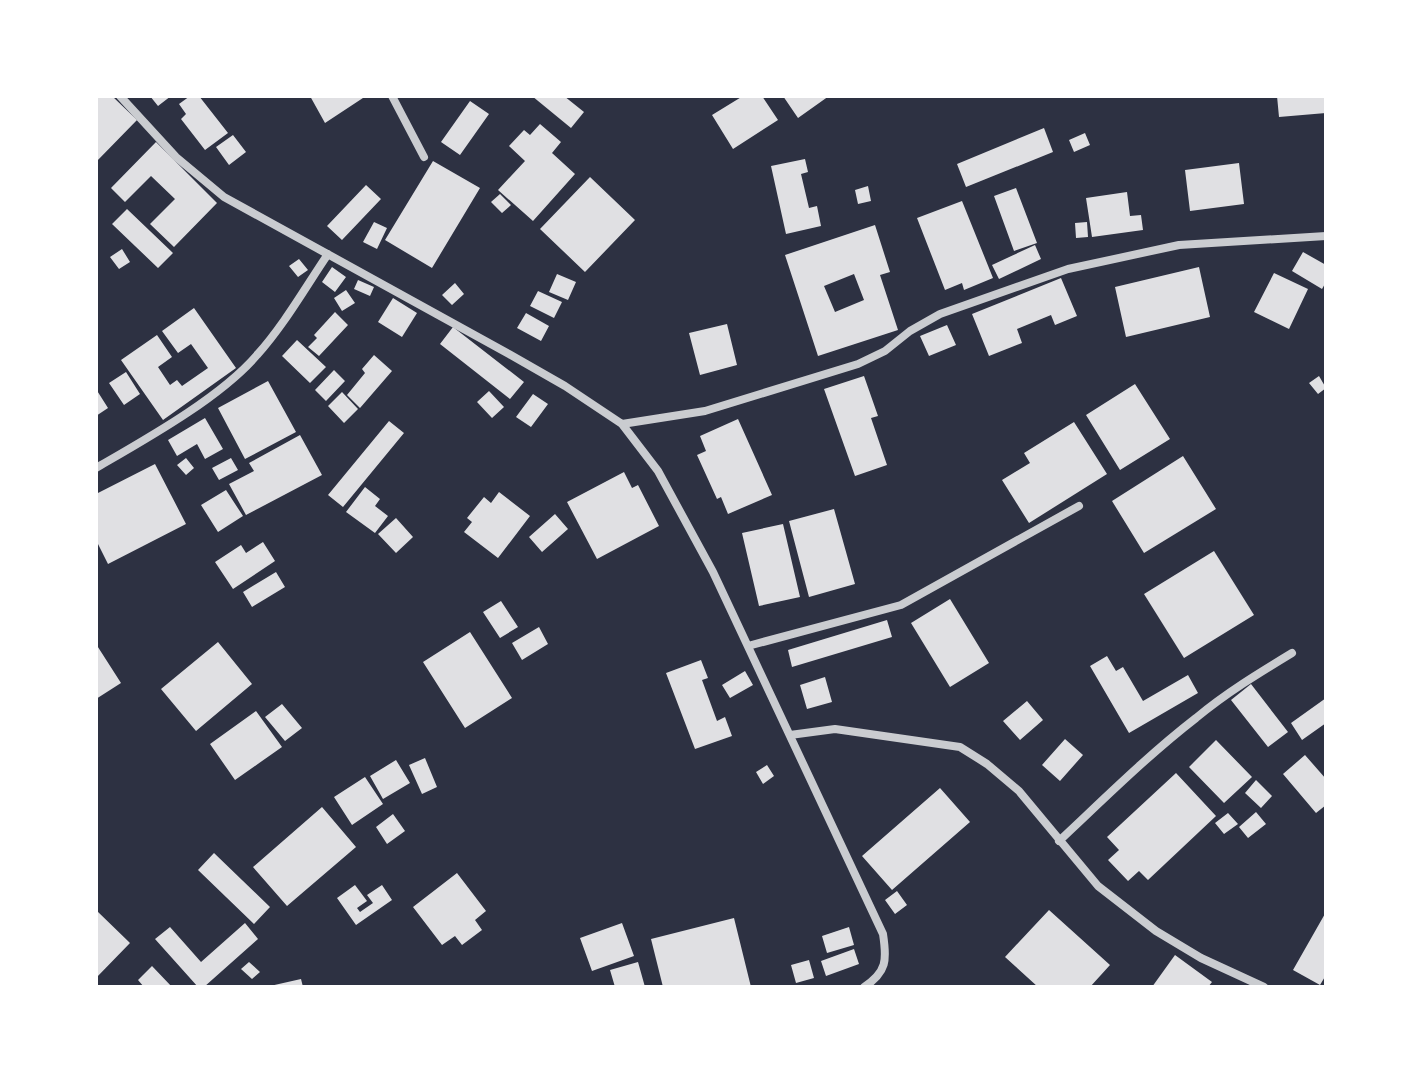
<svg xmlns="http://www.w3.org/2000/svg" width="1422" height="1083" font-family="Poppins,sans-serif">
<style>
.building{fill:#e0e0e3;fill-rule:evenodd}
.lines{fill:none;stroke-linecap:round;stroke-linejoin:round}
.minor{stroke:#caccd0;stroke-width:8}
</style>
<rect width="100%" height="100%" fill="#2d3142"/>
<!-- building -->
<path class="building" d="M96,96H112L137,120L96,162Z
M150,96H171L158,106Z
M190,96H199L228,133L205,150L181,119L186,114L179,104Z
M310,96H366L325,123Z
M532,96H564L584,112L571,128Z
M743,96H762L778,120L733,149L712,115Z
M783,96H829L798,118Z
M1277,96H1326V113L1279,117Z
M470,101L489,114L460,155L441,142Z
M540,124L561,142L552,153L575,174L533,221L498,190L525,161L509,146L524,130L530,135Z
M1044,128L1053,152L966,187L957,164Z
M1085,133L1090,145L1074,152L1069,140Z
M233,135L246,152L229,165L216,147Z
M156,142L217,203L174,247L150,224L175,199L151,176L125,202L111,188Z
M805,159L808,172L801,174L809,208L817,206L821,226L786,234L771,166Z
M433,161L480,188L432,268L385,240Z
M1239,163L1244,204L1190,211L1185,170Z
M590,177L635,220L585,272L540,229Z
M366,185L381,199L342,240L327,226Z
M868,186L871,201L858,204L855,190Z
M1016,188L1037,243L1014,251L994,196Z
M1127,192L1130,216L1141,215L1143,230L1092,237L1086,198Z
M500,194L511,205L502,213L491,202Z
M962,201L993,278L964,290L962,283L945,290L917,218Z
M127,209L173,253L158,268L112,224Z
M374,222L387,228L377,249L363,242Z
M1087,222L1088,237L1076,238L1075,223Z
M875,225L890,272L880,275L898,330L818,356L785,255ZM854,274L864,300L835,312L824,286Z
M1035,245L1041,259L999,279L992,265Z
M122,249L130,262L119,269L110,257Z
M1303,252L1326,265V282L1322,289L1292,271Z
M299,259L308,270L298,277L289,266Z
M332,267L346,277L335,292L322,282Z
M1199,267L1210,317L1126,337L1115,287Z
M1274,273L1308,289L1289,329L1254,312Z
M557,274L576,282L568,300L549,292Z
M1061,278L1077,316L1055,325L1051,315L1017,329L1022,343L989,356L972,314Z
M358,280L374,287L370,296L354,289Z
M455,283L464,294L452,305L442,295Z
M346,290L355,303L342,311L334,298Z
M538,291L562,302L554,318L530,306Z
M393,298L417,313L402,337L378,322Z
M194,308L236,368L163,420L121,360L157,335L172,357L158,367L170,385L177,380L182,386L208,368L191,344L178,353L162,331Z
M335,312L348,325L319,356L308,347L317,338L314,335Z
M526,313L549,326L541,341L517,328Z
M727,324L737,365L700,375L689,333Z
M947,325L956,345L929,356L920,336Z
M453,327L524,382L510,399L440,344Z
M297,340L326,367L310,383L282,356Z
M374,355L392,371L360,408L347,395L365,373L362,369Z
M334,370L345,381L326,401L315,390Z
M126,372L140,394L124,405L109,383Z
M864,376L878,416L871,418L887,465L855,476L824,389Z
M1319,376L1326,388L1318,394L1309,383Z
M268,381L296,432L245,459L218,408Z
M1135,384L1170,439L1120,470L1086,415Z
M96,389L108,408L96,416Z
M489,391L504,407L492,418L477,402Z
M342,392L358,409L344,423L328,406Z
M533,394L548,404L531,427L516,417Z
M205,418L223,449L205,459L197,444L177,456L168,440Z
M738,419L772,495L728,514L721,497L717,499L697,455L706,451L700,436Z
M389,421L404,433L343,507L328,495Z
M1074,422L1107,474L1029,523L1002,480L1030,463L1024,453Z
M300,435L322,475L246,515L229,484L254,471L249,463Z
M1183,456L1216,509L1144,553L1112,501Z
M186,458L194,468L186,475L177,465Z
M231,458L238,470L219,480L212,468Z
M155,464L186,524L108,564L96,540V494Z
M624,472L632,488L638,485L659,526L597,559L567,502Z
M365,487L380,499L375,506L388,516L375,533L346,512Z
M226,490L243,516L218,532L201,505Z
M499,492L530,516L498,558L464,532L472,522L467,518L484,497L491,503Z
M834,509L855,584L809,597L789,521Z
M555,514L568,529L542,552L529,537Z
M396,518L413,537L396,553L378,534Z
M783,524L800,597L759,606L742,533Z
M263,542L275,561L233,589L215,562L241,545L246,553Z
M1214,551L1254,615L1184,658L1144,594Z
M276,572L285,587L252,607L243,592Z
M950,599L989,663L950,687L911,623Z
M501,601L518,627L500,638L483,612Z
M887,620L892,637L792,667L788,650Z
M539,627L548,644L522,660L512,643Z
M470,632L512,698L465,728L423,662Z
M218,642L252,684L196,731L161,689Z
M96,644L121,683L96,699Z
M1107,656L1116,671L1123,667L1143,701L1188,675L1198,693L1129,733L1090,666Z
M701,660L708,678L702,680L717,721L725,717L732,736L695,749L666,673Z
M745,671L753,685L730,698L722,685Z
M825,677L832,702L807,709L800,685Z
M1251,684L1288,732L1268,747L1231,700Z
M1326,698V723L1302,740L1291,723Z
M1027,701L1043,720L1020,740L1003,721Z
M282,704L302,728L285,741L265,717Z
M256,711L282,747L235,780L210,744Z
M1065,739L1083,755L1060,781L1042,765Z
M1216,740L1252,777L1224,803L1189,767Z
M1305,755L1326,779V805L1316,813L1283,774Z
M425,758L437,787L422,794L409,765Z
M396,760L410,783L383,799L370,776Z
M767,765L774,776L763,784L756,772Z
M1176,773L1216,816L1148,880L1139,871L1128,881L1108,860L1119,850L1107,837Z
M365,777L383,804L352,825L334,797Z
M1256,780L1272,796L1261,808L1245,793Z
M940,788L970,822L892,890L862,856Z
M322,807L356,847L287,906L253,867Z
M1256,812L1266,824L1248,838L1239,827Z
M1228,813L1238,824L1224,834L1215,823Z
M393,814L405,831L387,844L376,827Z
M214,853L270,907L254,924L198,870Z
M457,873L486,911L475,920L482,930L462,945L455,936L442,945L413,907Z
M355,885L367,901L357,908L360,912L373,903L367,895L382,885L392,900L356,925L337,898Z
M897,891L907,905L895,914L885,900Z
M96,910L130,943L96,978Z
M1049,910L1110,965L1090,987H1038L1005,957Z
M1326,912V975L1320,985L1293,970Z
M734,918L751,987H663L651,939Z
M245,923L258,939L204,987H198L155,939L170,927L201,962Z
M622,923L634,956L592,971L580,938Z
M849,927L854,945L827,953L822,936Z
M854,949L859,964L826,976L821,961Z
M1175,955L1212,982L1208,987H1152Z
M809,960L814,978L796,983L791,965Z
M249,962L260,972L252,979L241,969Z
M638,962L645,987H615L610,970Z
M152,966L172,987H144L138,980Z
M301,979L303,987H270V986Z"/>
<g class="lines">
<!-- minor -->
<path class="minor" d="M120,96L176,157L224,197L509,354L565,386L622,424L658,471L713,572L883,934C887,960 887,972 864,987
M392,96L424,157
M622,424L705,411L858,364L885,351L910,331L940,314L1068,269L1179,245L1326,236
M96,468C146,439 220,398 257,355C284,325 305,288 328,254
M748,646L901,605L1079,506
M790,735L835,729L960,747L987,764L1019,791L1098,886L1156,931L1201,958L1264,987
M1059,841C1104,799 1147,756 1196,718C1226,693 1259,673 1292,653"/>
</g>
<!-- border -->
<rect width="1422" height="1083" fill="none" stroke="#ffffff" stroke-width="196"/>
</svg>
